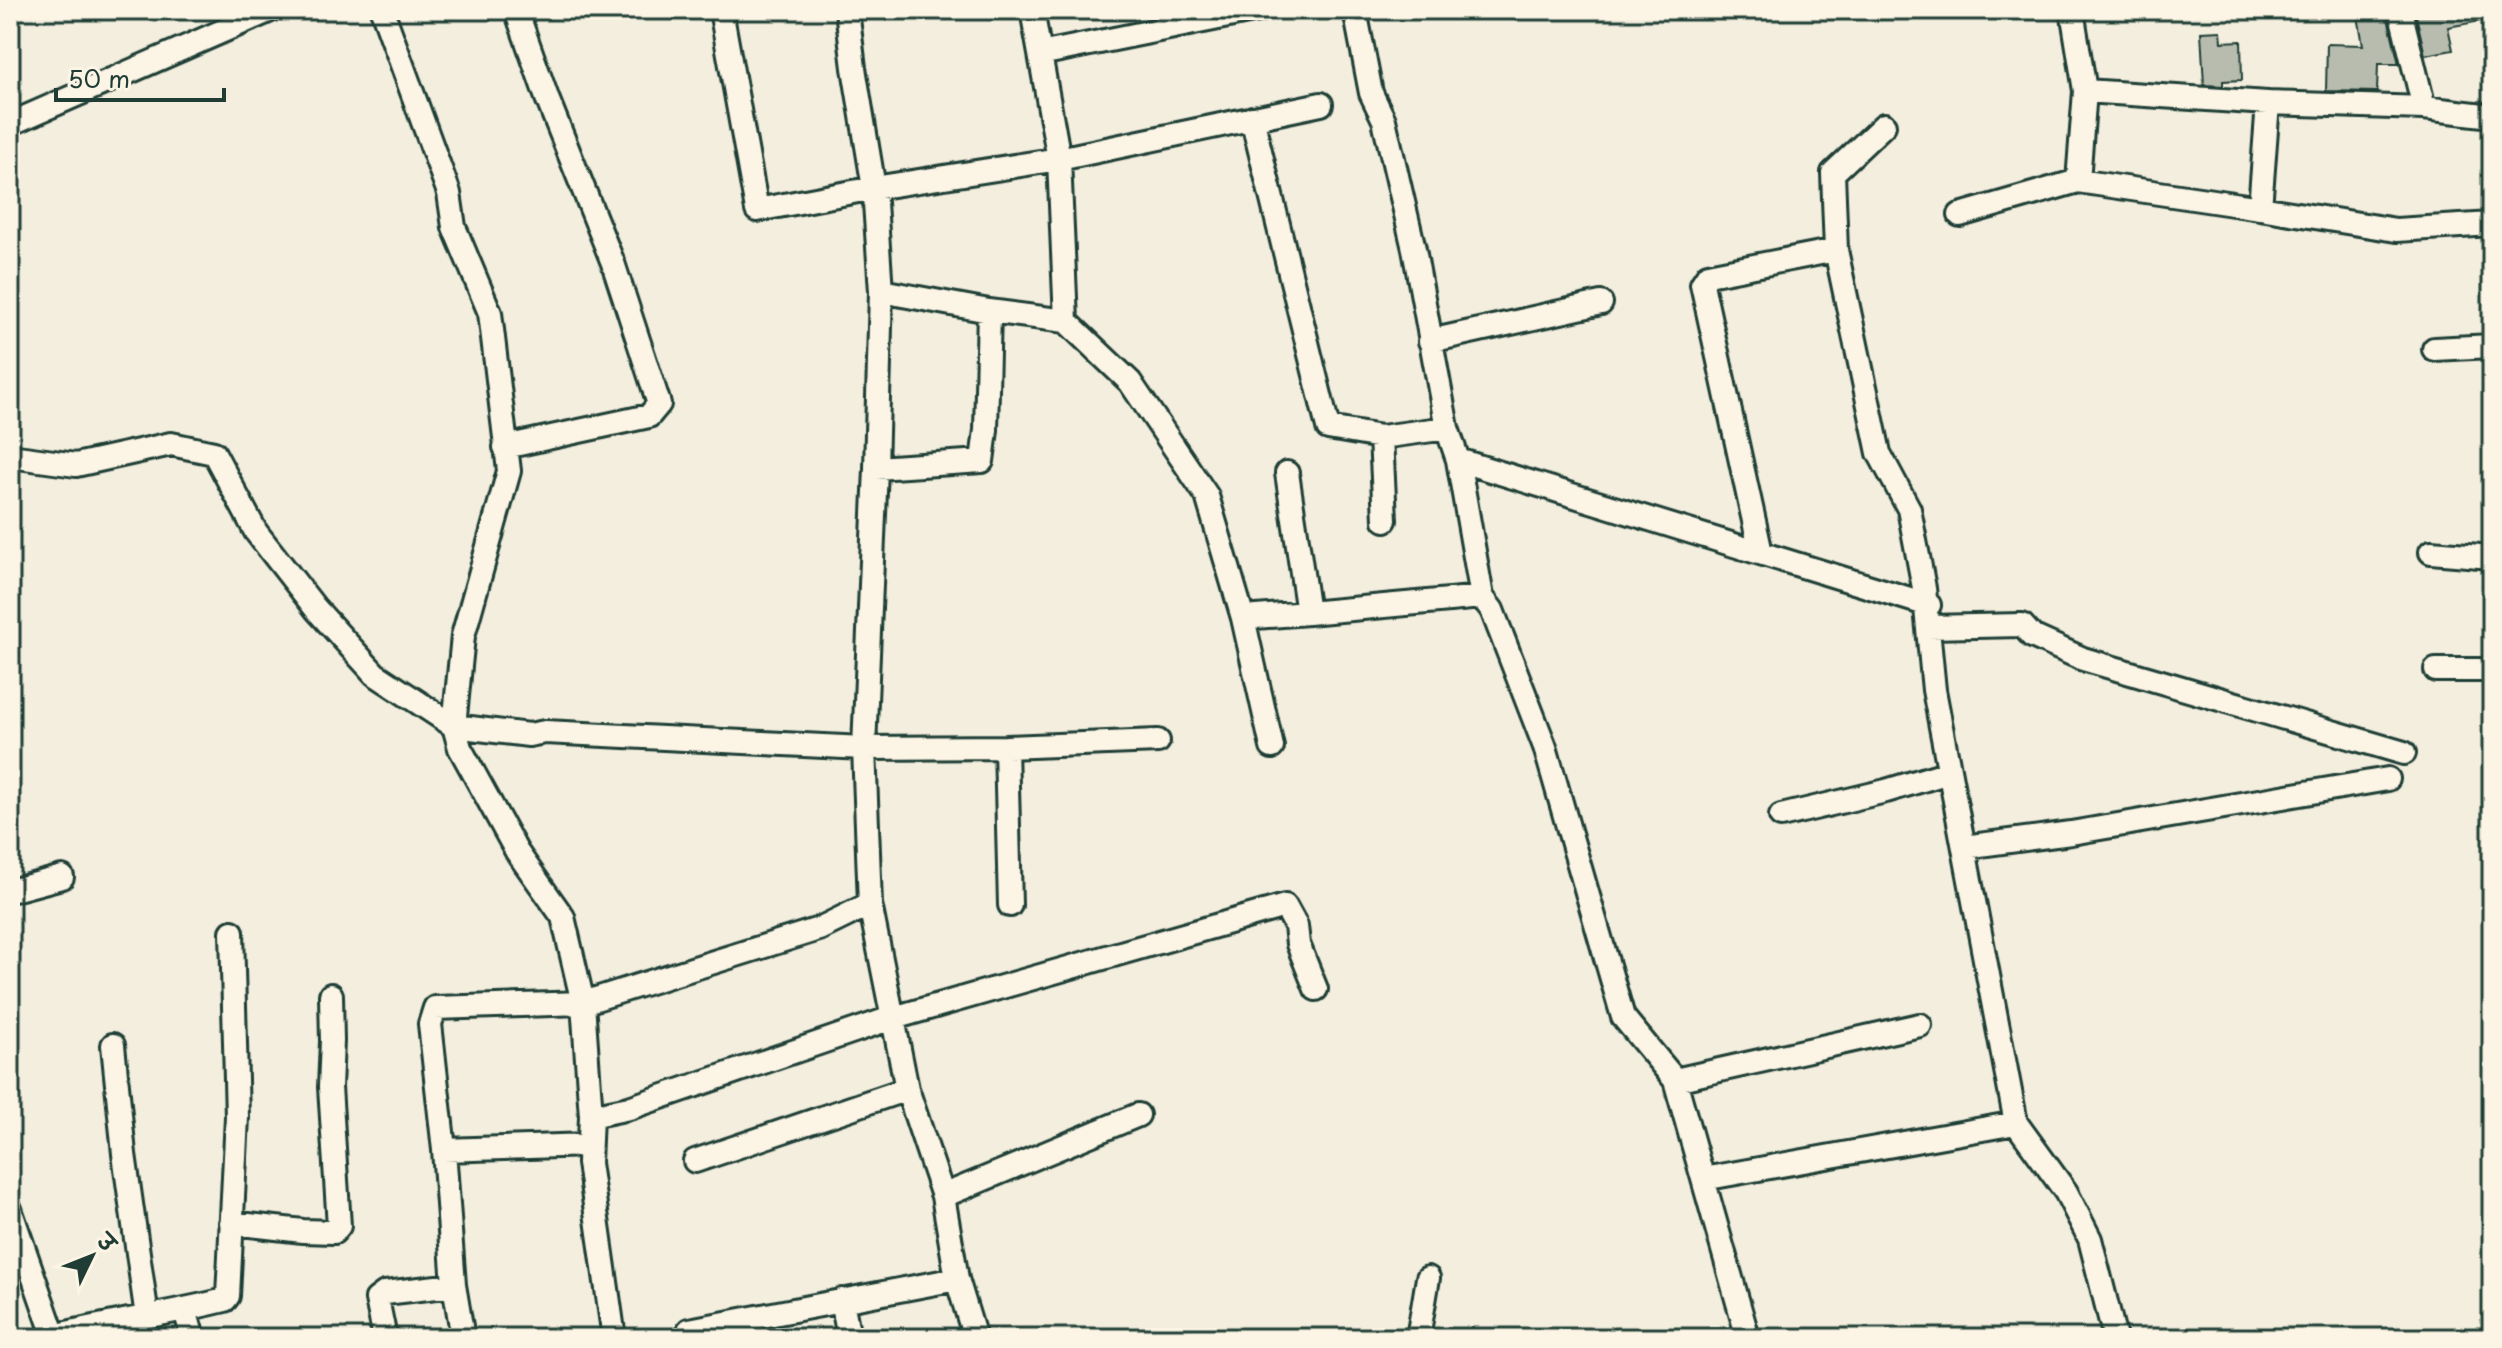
<svg xmlns="http://www.w3.org/2000/svg" width="2502" height="1348" font-family="'Playpen Sans','Playpen Sans Deva',sans-serif">
<style>
.building{fill:#b8bcae;stroke:#1f3d34;stroke-width:2}
.lines{fill:none;stroke-linecap:round;stroke-linejoin:round}
.minor-casing{stroke:#1f3d34;stroke-width:28}
.minor{stroke:#fcf5e5;stroke-width:22}
</style>
<rect width="100%" height="100%" fill="#f3eede"/>
<filter id="ink" filterUnits="userSpaceOnUse"><feTurbulence type="fractalNoise" baseFrequency=".0125" numOctaves="2"/><feDisplacementMap in="SourceGraphic" scale="16" xChannelSelector="R" yChannelSelector="G"/><feConvolveMatrix kernelMatrix="1 2 1 2 8 2 1 2 1" color-interpolation-filters="sRGB"/></filter>
<g filter="url(#ink)">
<!-- building -->
<path class="building" d="M2357,10H2386L2399,64H2378L2377,92L2326,91L2327,44L2363,45Z
M2492,10V19L2448,27L2453,50L2425,55L2415,11Z
M2221,31L2222,42L2241,41L2242,80L2223,81V86L2204,85L2201,32Z"/>
<g class="lines">
<defs>
<path id="minor" d="M382,10L449,193L454,227L490,313L509,471L463,636L454,726L460,748L517,852L563,917L583,1003L591,1116L589,1163L614,1338
M721,10L757,210L874,188L1059,159L1321,104
M847,10L854,68L874,188L881,291L876,468L864,748L870,904L907,1089L943,1196L957,1279L975,1338
M1032,10L1059,159L1066,321
M1355,10L1371,93L1384,120L1414,249L1447,428L1458,460L1482,597L1492,610L1545,747L1623,1017L1675,1080L1748,1338
M2072,10L2085,91L2078,181
M2400,10L2424,108
M1040,54L1258,10
M2085,91L2268,103L2424,108L2492,116
M2268,103L2260,208L2396,230L2492,224
M1252,118L1328,428L1381,437L1447,428
M10,124L271,10
M1884,125L1833,173L1836,250L1879,453L1909,509L1924,588L1934,690L2016,1123L2066,1192L2090,1239L2115,1338
M1960,215L2078,181L2260,208
M881,291L989,311L1066,321L1130,382L1207,496L1243,618L1272,747
M1430,341L1601,303
M2434,349L2492,346
M1381,437L1385,520
M505,447L649,416L659,404L613,263L547,98L516,10
M10,456L76,465L171,444L214,453L256,532L316,609L375,674L454,726L529,735L545,732L864,748L1006,747L1158,741
M1458,460L1929,605
M876,468L982,461L986,430L989,311
M1287,473L1308,613L1482,597
M2431,552L2492,557
M1761,553L1702,284L1708,275L1836,250
M1243,618L1308,613
M1928,627L2022,625L2032,636L2083,659L2404,753
M2436,670H2492
M1006,747L1010,905
M1781,816L1886,791L1949,772
M1964,847L2071,833L2388,779
M10,891L62,877
M113,1045L124,1154L147,1317
M1675,1080L1920,1025
M591,1116L629,1108L883,1021L1285,906L1296,926L1298,944L1316,989
M444,1150L589,1145
M695,1161L907,1089
M1703,1179L2016,1123
M943,1196L1138,1115
M10,1209L54,1336C110,1322 168,1314 225,1300L228,1296L237,1117L232,932
M231,1223L303,1231L334,1232L339,1226L330,1087L332,1041L331,995
M842,1300L849,1338
M185,1310L193,1338
M689,1330L957,1279
M385,1338L377,1299L385,1293L454,1285
M463,1338L454,1285L444,1150L430,1024L435,1008L583,1003L819,929L870,904
M1418,1338L1428,1278"/>
</defs>
<!-- minor casing -->
<use href="#minor" class="minor-casing"/>
<!-- minor -->
<use href="#minor" class="minor"/>
</g>
</g>
<!-- margin -->
<rect width="2502" height="1348" fill="none" stroke="#fcf5e5" stroke-width="40"/>
<rect x="20" y="20" width="2462" height="1308" fill="none" stroke="#1f3d34" stroke-width="3" filter="url(#ink)"/>
<!-- north arrow -->
<g transform="translate(92 1256) rotate(47)" stroke="#fcf5e5" stroke-width="6" paint-order="stroke">
<path d="M0-6L14 30L0 20L-14 30Z" fill="#1f3d34"/>
<text y="-12" font-size="22" font-weight="bold" text-anchor="middle" fill="#1f3d34">उ</text>
</g>
<!-- scale -->
<path d="M56 88v12h168v-12" fill="none" stroke="#1f3d34" stroke-width="4"/>
<text x="68" y="88" font-size="24" fill="#1f3d34" stroke="#fcf5e5" stroke-width="6" paint-order="stroke">50 m</text>
</svg>
